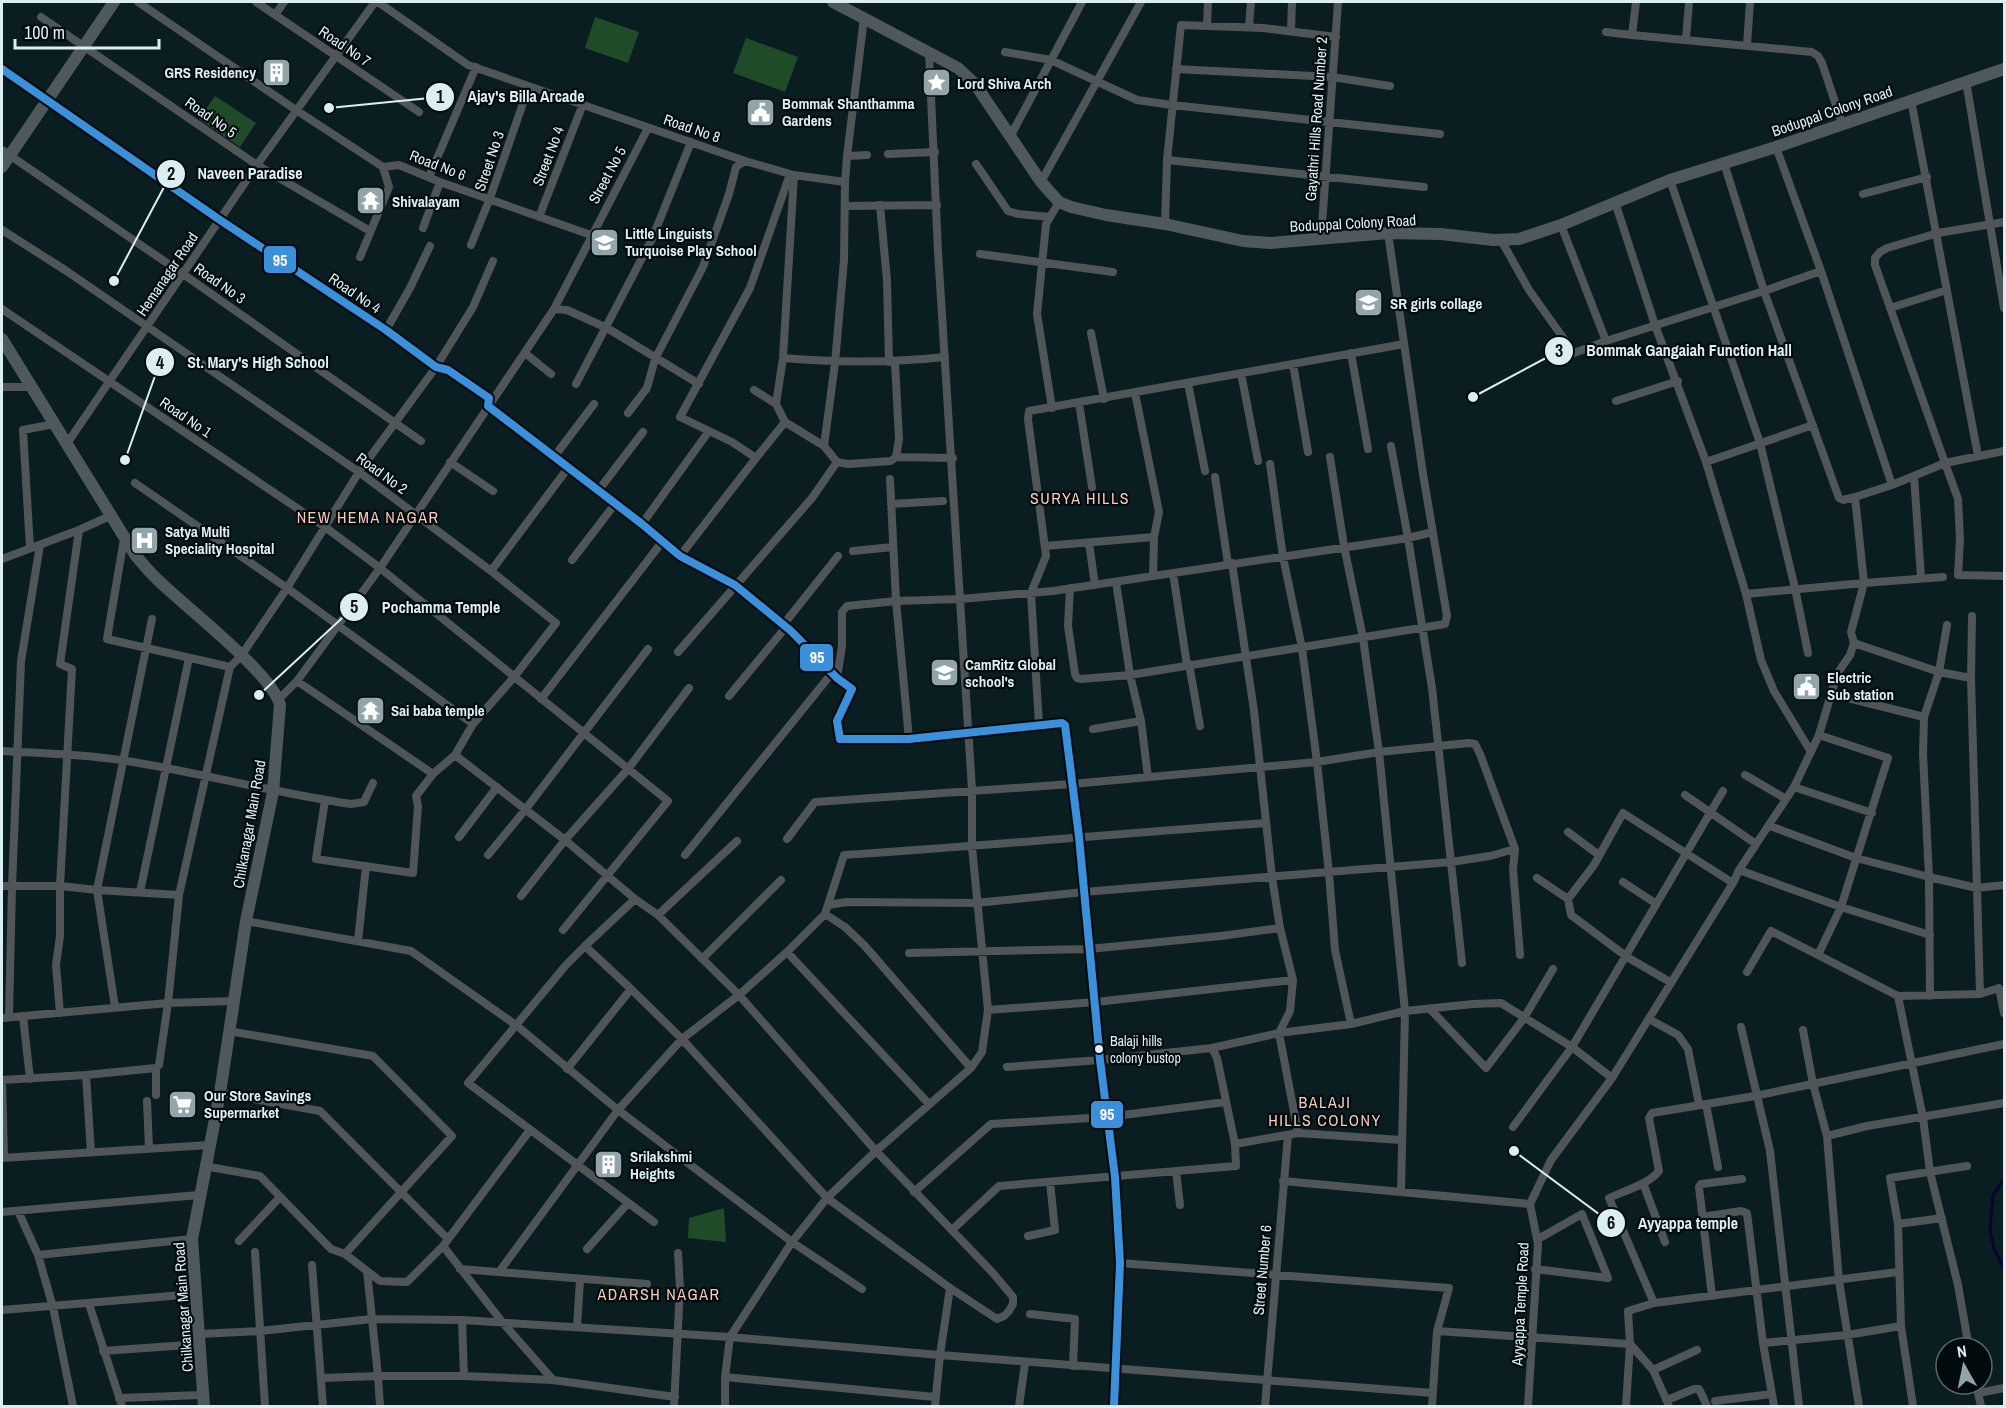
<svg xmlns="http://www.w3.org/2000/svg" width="2006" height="1408" font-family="'Archivo Narrow',sans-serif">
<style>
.green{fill:#204b28}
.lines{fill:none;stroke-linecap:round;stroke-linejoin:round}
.stream{stroke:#0a0332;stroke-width:3}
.street{stroke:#505558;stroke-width:8}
.secondary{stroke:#4f585c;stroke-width:12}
.bus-1-casing{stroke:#010b0e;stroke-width:12}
.bus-1{stroke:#3a90db;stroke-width:8}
.bus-dot{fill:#dbeff3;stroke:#010b0e;stroke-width:2}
.labels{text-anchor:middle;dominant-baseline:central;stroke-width:4.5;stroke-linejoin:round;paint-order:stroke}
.bus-label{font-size:14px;fill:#dbeff3;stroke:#010b0e;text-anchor:start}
.street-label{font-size:15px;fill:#dbeff3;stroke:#010b0e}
.poi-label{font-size:15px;font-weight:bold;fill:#dbeff3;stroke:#010b0e;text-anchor:start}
.neighbourhood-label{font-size:16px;letter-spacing:1.5px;fill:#f9cbb6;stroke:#010b0e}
.leader{fill:none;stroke:#dbeff3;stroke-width:2}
.callout-dot{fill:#dbeff3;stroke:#010b0e;stroke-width:2}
.mark-label{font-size:18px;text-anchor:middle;font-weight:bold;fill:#111}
.callout-label{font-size:16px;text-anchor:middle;font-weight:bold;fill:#dbeff3;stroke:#010b0e;stroke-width:4.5;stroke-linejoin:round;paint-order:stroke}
.line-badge{stroke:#010b0e;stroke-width:2}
.badge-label{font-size:16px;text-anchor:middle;font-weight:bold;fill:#fff}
</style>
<rect width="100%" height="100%" fill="#0a1e21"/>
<!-- green -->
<path class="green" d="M595,17L639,32L628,63L585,48Z
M746,38L798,57L785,92L733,73Z
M215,96L256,123L240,147L199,119Z
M724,1208L726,1242L688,1238L689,1218Z"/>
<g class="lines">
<!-- stream -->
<path class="stream" d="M2004,1179L1993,1195L1990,1229L1994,1249L2004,1268"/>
<!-- street -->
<path class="street" d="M138,2L296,110L383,167L399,165L440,182L591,235
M256,2L419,112
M378,2L468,65L745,161L794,175L783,358L776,404
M1636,2L1632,35L1812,52L1818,56L1822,63L1842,123
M275,15L284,2
M41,17L257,165L370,231
M1207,26L1208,2
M1249,27L1251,2
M1291,31L1292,2
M1606,32L1632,35
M1686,39L1689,2
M1747,45L1750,2
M929,52L938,252L972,790V847L988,1010
M1005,52L1051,60L1137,100L1172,105L1440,134
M2,69L220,220L386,330L436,367L448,370L489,398L488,406L642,524L680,556L735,585L791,631L837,678L852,689L837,721L840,739H909L1062,723L1065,725L1079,837L1100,1060L1115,1177L1120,1263L1114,1406
M1176,69L1332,77L1390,86
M1966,81L2004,308
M1911,100L1978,456
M1011,135L1082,2
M1776,147L1821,271L1892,485
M2,150L183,274L421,441
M888,154L935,152
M847,156L867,155
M1167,160L1424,187
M1724,163L1764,291L1839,498L1843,500L1855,497
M976,164L1008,211L1018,214L1050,217
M794,175L845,182
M429,177L476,67
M1670,180L1760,443L1795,588L1808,653
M1041,182L1141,2
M1863,194L1927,177
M1615,202L1655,325L1706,462L1746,594L1761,660L1774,691L1811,752
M880,205L887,281L889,362
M845,206L937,205
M539,217L583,104
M2004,222L1938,233L1887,248L1880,252L1875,258V265L1945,463L2004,451
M1165,224L1167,160L1181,25L1263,28L1336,37
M1561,225L1606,341L1764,291L1821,271
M423,228L440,182
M2,230L65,270L359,472L491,571L556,623L514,677L473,724L455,755L433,774L416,796L418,806L413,873L316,859L325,800
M1321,239L1338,2
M1501,240L1529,290L1574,353L1606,341
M471,245L490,198L529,86
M980,254L1113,272
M360,257L389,187L383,167
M1890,308L1947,290
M2,309L325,527L380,568L297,681L279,699
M554,309L567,310L607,328L699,384
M386,330L410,288L430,246
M1091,333L1104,399
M525,353L551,374
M1351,353L1368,449
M783,358C840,363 889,363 945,357
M895,362L899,439L896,457
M1293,364L1308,452
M1241,373L1258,461
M1188,383L1205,471
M576,384L652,239L691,142
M2,387H31
M754,390L776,404L785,422L824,446L837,462L848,464L891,461L896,457L953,458
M1135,393L1159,512L1154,537L1153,576
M1616,401L1678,381
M1079,403L1092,487
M1052,408L1037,314L1046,224L1059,202
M628,413L647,388L655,359L703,267L729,194L736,167L745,161
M785,422L756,458L732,442L680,417L750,288L790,174
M66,445L257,165L375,2
M824,446L835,363L844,260L845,182L847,156L864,18
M1391,446L1408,538L1432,688L1462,963
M554,457L594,404
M1330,457L1344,546L1363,638L1379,752L1405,1011L1401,1192
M450,462L493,491
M1706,462L1813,425
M1270,464L1283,557L1302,648L1317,762L1329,873L1335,950L1351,1024
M1914,476L1921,577
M1215,477L1228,564
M890,479L896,601L909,739
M135,483L287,588L473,724
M598,491L643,432
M891,504L943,501
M642,524L709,431
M124,539L107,639L230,667L241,656L287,588L359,472L436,367L473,307L493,261
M1089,543L1095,585
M1045,546L1154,537
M30,548L23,430L54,424
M853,551L893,547
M680,556L756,458
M2,559L79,530L110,516
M572,560L615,504
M1232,563L1254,711L1272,877L1280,928L1293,980L1290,1011L1279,1033L1298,1133
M491,571L568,468
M1173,573L1187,665
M1943,577L1864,583L1855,497L1892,485L1945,463L1958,499L1960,539L1958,575L2004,576
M1116,582L1130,675L1141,721L1148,777
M1070,588L1068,626L1075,674L1077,678L1081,679L1130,675L1445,624L1447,616L1423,474L1388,233
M1972,616L1971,678L1980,994
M783,625L838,556
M1854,643L1939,672L1971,678
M678,652L812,498L837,462
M1189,664L1200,726
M837,678L842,646V612L847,606L896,601L960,599L1053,591L1408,538L1433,532
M297,681L433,774
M1832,694L1924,717
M729,696L786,627
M541,699L662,542
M1039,725L1031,593L1046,556L1028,419L1029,411L1404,344
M1093,729L1141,721
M2,751C42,753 81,754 121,760C198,772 274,793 351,804L364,802L373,783
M455,755L565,840L635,899L658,915L739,995L876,1151L992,1272L1013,1297V1304L1009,1311L1004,1316L997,1319L950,1288L827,1198L682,1039L631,989
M1745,775L1786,799
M1794,787L1872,813
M1685,795L1756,844
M1770,826L1856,858L1929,877L1977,888L2004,885
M1568,832L1599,855
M459,837L497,787
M787,839L815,802L1072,784L1317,762L1379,752L1469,743L1475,744L1480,754L1515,849
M488,855L525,810L648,649
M685,855L832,673
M1739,870L1841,907L1930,935
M1537,878L1568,899
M1623,882L1655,903
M2,886H60L97,890L179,895
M140,892L189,658
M521,896L565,840L628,769L689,688
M828,905L847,902L976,903L1084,892L1451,862L1490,856L1515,849L1513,869L1520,955
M825,914L845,927L864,945L971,1068
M658,915L737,841
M246,921L411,951L516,1025L618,1110L792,1242L862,1289
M563,930L668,801L380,568L554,309L648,128
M358,941L366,866
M585,946L566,965L468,1083L654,1222
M787,952L929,1104
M909,953L1089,949L1221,936L1280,928
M1818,955L1841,907L1888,758L1819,735
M702,959L781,880
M1747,972L1771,931L1898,996
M1670,982L1627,957L1571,915L1568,899L1594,865L1623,813L1733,883
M1930,996L1929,877L1923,754L1924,717L1939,672L1947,625
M115,1007L97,890L152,619
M1430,1009L1486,1068L1524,1018L1553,969
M60,1013L56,965L60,936V886L72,669L60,664L79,530
M23,1016L30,1079
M9,1017L12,887L21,661L40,545
M2,1018L168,1003L234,1001
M1649,1019L1678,1035L1688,1049L1699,1104
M1741,1027L1770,1151L1799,1406
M1803,1030L1813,1084L1827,1136L1839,1281L1859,1406
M229,1031L373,1056L452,1136L345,1254
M1007,1067L1100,1060L1212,1048L1279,1033L1351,1024L1405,1011L1473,1004L1501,1003L1572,1047L1612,1078
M567,1069L631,989L585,946L635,899
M86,1075L91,1153
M220,1093L320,1111L448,1239
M156,1095V1068
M147,1101L149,1148
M1706,1104L1718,1167
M1513,1127L1572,1047L1723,791
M1827,1136L1867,1126L2004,1103
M1235,1144L1298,1133L1401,1140
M2,1158L209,1145
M4,1158L2,1080L86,1075L156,1068L159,1065L168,1003L179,895L230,667
M204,1166L260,1176L331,1249L345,1254L380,1281L407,1282L443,1246L530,1130
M1176,1171L1180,1205
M1283,1181L1530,1204
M1643,1183L1665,1242
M914,1192L991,1124L1107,1117L1226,1102
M1530,1204L1551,1160L1612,1078L1733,883L1739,870L1794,787L1819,735L1837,674L1850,655L1854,643L1851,632L1864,583L1746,594
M18,1211L38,1255L53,1307L73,1406
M2,1212L199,1195
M1702,1217L1741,1211L1747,1213L1763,1343L1774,1406
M1898,1224L1942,1218
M952,1230L999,1186L1236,1166L1235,1144L1217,1058L1212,1048
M1028,1236L1055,1230L1050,1182
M239,1241L280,1197
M443,1246L503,1323L553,1380
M587,1249L628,1203
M255,1252L265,1406
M38,1255L192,1239
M1120,1263L1449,1288L1437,1331L1432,1406
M312,1265L323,1406
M460,1269L647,1284
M1535,1269L1608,1278L1582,1214L1538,1239
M367,1271L378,1376H464L553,1380L675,1397
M499,1272L618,1110L682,1039L739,995L787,952L825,914L844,855C985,846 1125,833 1266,823
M950,1288L940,1355L1433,1393
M1712,1296L1699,1187L1701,1184L1742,1179
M1654,1303L1609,1198C1624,1191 1649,1184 1659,1171L1649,1118L1652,1113L1755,1096L2004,1044
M89,1304L122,1406
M2,1310L195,1294
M1030,1314L1075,1319L1073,1366
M462,1320L464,1376
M577,1327L580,1280
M1437,1331L1630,1344L1628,1311L1654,1303L1898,1272
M199,1334L260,1331L372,1319L462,1320L730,1337L940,1355L935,1406
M1763,1343L1847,1335L1901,1326
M1630,1344L1653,1370L1669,1406
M1969,1348L1958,1285L1930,1172L1923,1118L1898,996L1980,994L1999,988L2004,1013
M103,1351L201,1344
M1653,1370L1697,1350
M725,1377L935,1397
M321,1378L378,1376L380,1406
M1976,1384L1981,1406
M1978,1393L2004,1388
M119,1398L203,1395
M1667,1400L1694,1389H1699L1707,1406
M1715,1401L1772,1394
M674,1406L680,1288L678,1253
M725,1406V1377L730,1337L792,1242L827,1198L876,1151L971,1068L982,1052L988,1010L1096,1002L1293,980
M1019,1406L1025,1363
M1265,1406L1288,1135
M1528,1406L1538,1244L1530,1204
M1626,1406L1630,1344
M1913,1406L1901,1326L1898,1224L1890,1178L1967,1166"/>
<!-- secondary -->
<path class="secondary" d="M833,2L958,68L975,84L1041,182L1059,202L1071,207L1106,215L1165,224L1243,241L1270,243L1388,233L1441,234L1493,240L1519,239L1561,225L1670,180L1776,147L2004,69
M2,167L114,2
M2,339L136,556C143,564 150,573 158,580C184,606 273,674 280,705L273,792L246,921L220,1093L192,1239L204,1406"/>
<defs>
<path id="bus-1" d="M2,69L220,220L386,330L436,367L448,370L489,398L488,406L642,524L680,556L735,585L791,631L837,678L852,689L837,721L840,739H909L1062,723L1065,725L1079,837L1100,1060L1115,1177L1120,1263L1114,1406"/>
</defs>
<!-- bus-1 casing -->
<use href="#bus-1" class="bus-1-casing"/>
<!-- bus-1 -->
<use href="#bus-1" class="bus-1"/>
</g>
<!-- icons -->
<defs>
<symbol id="building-square" viewBox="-11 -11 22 22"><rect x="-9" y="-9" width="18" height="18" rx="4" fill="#92a6aa" stroke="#010b0e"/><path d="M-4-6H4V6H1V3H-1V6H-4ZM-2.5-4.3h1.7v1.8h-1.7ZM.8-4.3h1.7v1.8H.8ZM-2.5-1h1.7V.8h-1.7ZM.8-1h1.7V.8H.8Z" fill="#fff"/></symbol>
<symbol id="sight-square" viewBox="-11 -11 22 22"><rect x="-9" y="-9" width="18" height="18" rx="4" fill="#92a6aa" stroke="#010b0e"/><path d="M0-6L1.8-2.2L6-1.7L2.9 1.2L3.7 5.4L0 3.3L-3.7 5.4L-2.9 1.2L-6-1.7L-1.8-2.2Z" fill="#fff"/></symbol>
<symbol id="civic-square" viewBox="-11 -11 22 22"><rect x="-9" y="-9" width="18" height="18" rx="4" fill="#92a6aa" stroke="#010b0e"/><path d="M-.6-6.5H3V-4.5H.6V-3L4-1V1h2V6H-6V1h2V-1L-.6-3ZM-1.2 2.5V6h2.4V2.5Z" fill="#fff"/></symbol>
<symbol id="temple-square" viewBox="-11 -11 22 22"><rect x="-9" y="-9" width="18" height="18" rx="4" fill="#92a6aa" stroke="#010b0e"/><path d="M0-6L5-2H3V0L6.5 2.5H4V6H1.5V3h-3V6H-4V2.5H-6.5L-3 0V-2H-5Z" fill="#fff"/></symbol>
<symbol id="school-square" viewBox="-11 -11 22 22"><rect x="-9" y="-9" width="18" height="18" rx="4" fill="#92a6aa" stroke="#010b0e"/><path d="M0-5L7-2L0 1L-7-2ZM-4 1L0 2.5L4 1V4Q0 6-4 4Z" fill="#fff"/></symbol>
<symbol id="university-square" viewBox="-11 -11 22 22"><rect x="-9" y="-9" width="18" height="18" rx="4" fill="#92a6aa" stroke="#010b0e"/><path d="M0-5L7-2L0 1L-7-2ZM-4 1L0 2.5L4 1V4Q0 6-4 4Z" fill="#fff"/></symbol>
<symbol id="hospital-square" viewBox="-11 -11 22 22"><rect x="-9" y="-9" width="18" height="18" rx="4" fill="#92a6aa" stroke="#010b0e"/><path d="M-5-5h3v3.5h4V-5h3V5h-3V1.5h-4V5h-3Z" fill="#fff"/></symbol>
<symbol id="supermarket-square" viewBox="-11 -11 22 22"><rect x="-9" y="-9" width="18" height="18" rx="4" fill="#92a6aa" stroke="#010b0e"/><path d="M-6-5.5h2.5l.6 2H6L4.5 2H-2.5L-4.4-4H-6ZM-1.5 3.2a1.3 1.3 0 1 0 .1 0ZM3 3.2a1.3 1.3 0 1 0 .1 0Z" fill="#fff"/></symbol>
</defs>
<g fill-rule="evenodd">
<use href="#building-square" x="260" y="56" width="33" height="33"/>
<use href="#sight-square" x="920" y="66" width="33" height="33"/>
<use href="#civic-square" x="744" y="96" width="33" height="33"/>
<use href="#temple-square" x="354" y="184" width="33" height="33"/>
<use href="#school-square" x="588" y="226" width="33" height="33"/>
<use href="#university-square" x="1352" y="286" width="33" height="33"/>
<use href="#hospital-square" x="128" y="524" width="33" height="33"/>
<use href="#school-square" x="928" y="656" width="33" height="33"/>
<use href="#civic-square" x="1790" y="670" width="33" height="33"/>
<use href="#temple-square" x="354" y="694" width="33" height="33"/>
<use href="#supermarket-square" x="166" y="1088" width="33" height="33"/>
<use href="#building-square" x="592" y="1148" width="33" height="33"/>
</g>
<!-- markers -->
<circle class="bus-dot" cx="1099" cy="1049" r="5"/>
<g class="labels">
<!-- bus labels -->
<g class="bus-label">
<text x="1110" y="1041">Balaji hills<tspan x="1110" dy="17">colony bustop</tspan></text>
</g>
<!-- street labels -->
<g class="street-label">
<text transform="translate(345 46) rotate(34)">Road No 7</text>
<text transform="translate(1832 111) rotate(-19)">Boduppal Colony Road</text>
<text transform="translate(211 117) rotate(35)">Road No 5</text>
<text transform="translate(1316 119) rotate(-86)">Gayathri Hills Road Number 2</text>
<text transform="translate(692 128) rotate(19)">Road No 8</text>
<text transform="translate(548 156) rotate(-69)">Street No 4</text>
<text transform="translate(489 161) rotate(-71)">Street No 3</text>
<text transform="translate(438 165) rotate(21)">Road No 6</text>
<text transform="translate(607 175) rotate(-62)">Street No 5</text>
<text transform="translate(1353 223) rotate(-3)">Boduppal Colony Road</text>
<text transform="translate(167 274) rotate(-56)">Hemanagar Road</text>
<text transform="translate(220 283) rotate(35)">Road No 3</text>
<text transform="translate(355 293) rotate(34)">Road No 4</text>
<text transform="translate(186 417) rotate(34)">Road No 1</text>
<text transform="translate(382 473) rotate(36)">Road No 2</text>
<text transform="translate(249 824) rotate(-80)">Chilkanagar Main Road</text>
<text transform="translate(1262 1270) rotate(-85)">Street Number 6</text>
<text transform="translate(1520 1304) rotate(-87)">Ayyappa Temple Road</text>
<text transform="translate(183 1307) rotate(-94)">Chilkanagar Main Road</text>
</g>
<!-- poi labels -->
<g class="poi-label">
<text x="256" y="72" text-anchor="end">GRS Residency</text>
<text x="957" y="83">Lord Shiva Arch</text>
<text x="782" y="103">Bommak Shanthamma<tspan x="782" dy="17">Gardens</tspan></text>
<text x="392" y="201">Shivalayam</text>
<text x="625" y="233">Little Linguists<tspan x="625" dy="17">Turquoise Play School</tspan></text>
<text x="1390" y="303">SR girls collage</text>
<text x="165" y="531">Satya Multi<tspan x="165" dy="17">Speciality Hospital</tspan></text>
<text x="965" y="664">CamRitz Global<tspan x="965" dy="17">school's</tspan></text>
<text x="1827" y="677">Electric<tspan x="1827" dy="17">Sub station</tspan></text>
<text x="391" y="710">Sai baba temple</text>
<text x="204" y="1095">Our Store Savings<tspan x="204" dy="17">Supermarket</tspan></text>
<text x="630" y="1156">Srilakshmi<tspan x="630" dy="17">Heights</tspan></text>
</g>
<!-- neighbourhood labels -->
<g class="neighbourhood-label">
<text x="1080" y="498">SURYA HILLS</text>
<text x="368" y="517">NEW HEMA NAGAR</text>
<text x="1325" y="1102">BALAJI<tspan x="1325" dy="18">HILLS COLONY</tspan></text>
<text x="659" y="1294">ADARSH NAGAR</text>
</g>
</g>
<!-- callouts -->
<path class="leader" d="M329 108L440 97M114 281L171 174M1473 397L1559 351M125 460L160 362M259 695L354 607M1514 1151L1611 1223"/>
<g class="callout-dot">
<circle cx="329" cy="108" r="6"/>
<circle cx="114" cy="281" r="6"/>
<circle cx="1473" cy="397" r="6"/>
<circle cx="125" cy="460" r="6"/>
<circle cx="259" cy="695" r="6"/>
<circle cx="1514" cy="1151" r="6"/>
<circle cx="440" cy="97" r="15"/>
<circle cx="171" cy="174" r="15"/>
<circle cx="1559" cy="351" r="15"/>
<circle cx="160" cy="362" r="15"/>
<circle cx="354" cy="607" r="15"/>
<circle cx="1611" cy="1223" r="15"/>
</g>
<g class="mark-label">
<text x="440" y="103">1</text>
<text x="171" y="180">2</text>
<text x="1559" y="357">3</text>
<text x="160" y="369">4</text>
<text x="354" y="613">5</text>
<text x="1611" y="1229">6</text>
</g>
<g class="callout-label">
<text x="526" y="102">Ajay's Billa Arcade</text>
<text x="250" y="179">Naveen Paradise</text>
<text x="1689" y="356">Bommak Gangaiah Function Hall</text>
<text x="258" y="368">St. Mary's High School</text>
<text x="441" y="613">Pochamma Temple</text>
<text x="1688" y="1229">Ayyappa temple</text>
</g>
<g class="line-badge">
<rect x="263" y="245" width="34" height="29" rx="6" fill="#3a90db"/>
<rect x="799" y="643" width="35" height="29" rx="6" fill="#3a90db"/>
<rect x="1090" y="1100" width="34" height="29" rx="6" fill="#3a90db"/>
</g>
<g class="badge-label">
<text x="280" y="266">95</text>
<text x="817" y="663">95</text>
<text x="1107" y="1120">95</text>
</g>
<!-- border -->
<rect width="2006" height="1408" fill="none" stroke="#dbeff3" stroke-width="6"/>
<!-- north arrow -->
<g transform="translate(1964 1366) rotate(351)"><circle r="28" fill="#010b0e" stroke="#58666a" stroke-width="1.5"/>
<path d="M0-4.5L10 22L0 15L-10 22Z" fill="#92a6aa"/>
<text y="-9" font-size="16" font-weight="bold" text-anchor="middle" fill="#dbeff3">N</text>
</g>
<!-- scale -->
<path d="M15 39v9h144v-9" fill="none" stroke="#dbeff3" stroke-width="3"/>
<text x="24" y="39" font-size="18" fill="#dbeff3" stroke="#010b0e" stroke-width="4.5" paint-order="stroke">100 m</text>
</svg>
